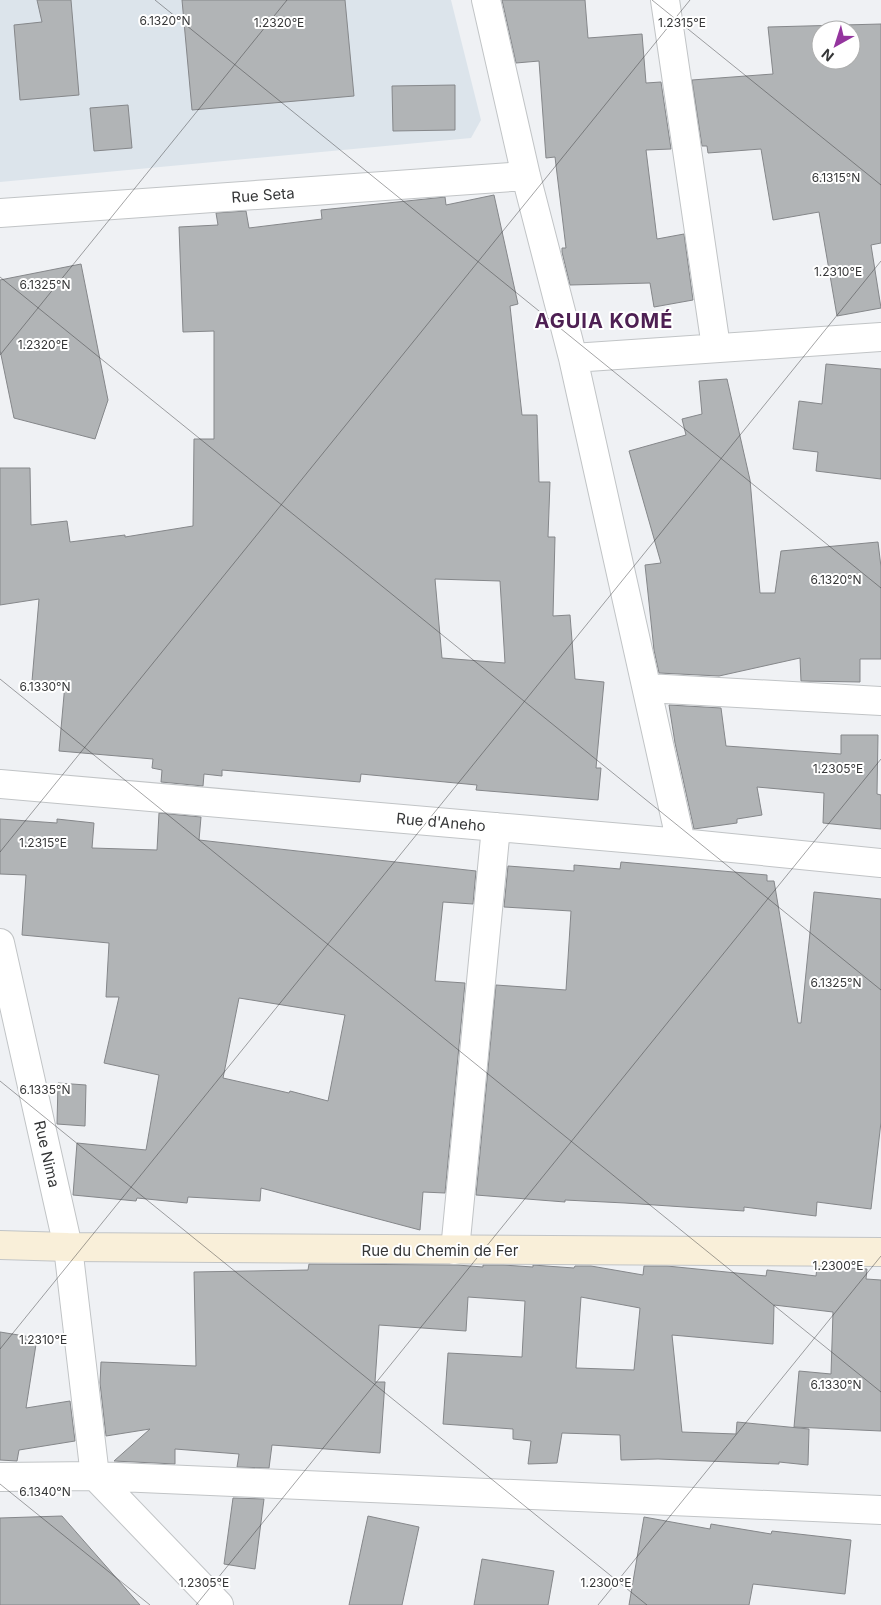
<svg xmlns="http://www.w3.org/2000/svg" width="881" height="1605" font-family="Inter,sans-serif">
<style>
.built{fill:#dce4eb}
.building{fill:#b1b4b6;stroke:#85878a;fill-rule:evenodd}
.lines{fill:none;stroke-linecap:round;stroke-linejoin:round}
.street-casing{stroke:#c1c4c6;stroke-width:30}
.secondary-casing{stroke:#c1c4c6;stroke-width:30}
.street{stroke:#fff;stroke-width:28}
.secondary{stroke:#f9efd9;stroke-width:28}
.ticks{fill:none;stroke:#353637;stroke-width:1;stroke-opacity:0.45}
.labels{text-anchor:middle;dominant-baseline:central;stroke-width:4;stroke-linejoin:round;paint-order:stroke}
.street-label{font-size:15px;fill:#353637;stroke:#fff}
.district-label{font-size:20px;font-weight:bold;letter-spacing:1px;fill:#4e2053;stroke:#fff}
.ticks-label{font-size:12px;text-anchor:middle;fill:#353637;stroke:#fff;stroke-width:4;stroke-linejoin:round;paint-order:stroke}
</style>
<rect width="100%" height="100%" fill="#eff1f4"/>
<!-- built -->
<path class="built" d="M0,0H451L481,120L471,138L0,182Z"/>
<!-- building -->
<path class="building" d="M37,0H71L79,95L20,100L14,25L42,22Z
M182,0H345L354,96L192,110Z
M502,0H585L588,38L642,34L646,83L661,82L671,149L646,150L657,239L684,234L693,300L654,307L650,283L570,285L562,252V248H566L555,157L546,158L539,61L516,63Z
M881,24V243L871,245L881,308L837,316L819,212L773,220L761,149L708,153L707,146H702L692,80L773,74L768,27ZM821,30H851V60H821Z
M455,85V130L393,131L392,86Z
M128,105L132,148L94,151L90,108Z
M494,195L518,304L510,306L522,415H537L539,482H550L548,537H555L553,616L570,615L575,679L604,682L596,768H601L598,800L476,790L477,785L361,774L360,782L222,770V776L204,774L203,786L161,782L162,770L152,768L153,759L59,751L65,684L32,681L39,599L0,605V468H30L31,525L67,521L70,542L125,535V537L193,526L194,439H214V331L183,332L179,227L218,225L216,213L246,211L249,228L322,219L321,210L445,197L446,205ZM435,579L500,581L505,663L442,658Z
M81,264L108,400L95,439L14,418L0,350V280Z
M826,364L881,369V479L816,471L818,452L793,449L799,401L822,404Z
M727,379L750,480L760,593H775L781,551L878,542L881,567V659H860V682L801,681L800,658L719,676L659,673L654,650L645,565L661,563L629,451L686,435L682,419L702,414L699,381Z
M669,705L721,708L726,746L841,754V735H878L877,794L881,795V829L823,823L824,793L757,787L762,815L737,819V823L694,829L675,743Z
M159,813L201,817L199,840L476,871L473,904L443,902L435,981L465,983L445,1193L423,1192L420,1230L261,1188L260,1201L188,1197L187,1203L137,1198L136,1201L73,1195L77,1143L146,1150L159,1075L104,1063L119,997H106L109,943L22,935L26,875L0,874V819L57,823V819L94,823L92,848L157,850ZM239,998L345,1015L328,1101L290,1091L289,1093L223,1078Z
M621,862L767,875V881H774L798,1023H801L814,892L881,899V1122L871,1209L817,1202L816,1216L744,1207V1211L625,1203L565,1200V1202L476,1195L496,985L566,990L571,911L504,907L508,866L574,871V865L620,869Z
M58,1083L86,1085L85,1126L57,1124Z
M309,1264L457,1265L483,1267V1265H503L533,1267V1265L546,1266L574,1268L575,1266H591L643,1275L644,1266H667L766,1276L767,1270L816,1276L817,1267L867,1269L866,1279L881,1280V1431L794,1427L799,1371L831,1374L833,1312L774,1305L773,1344L672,1335L682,1432L736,1434L737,1422L809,1429L808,1465L779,1462V1464L658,1459L621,1460L620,1435L562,1433L557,1463L528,1464L531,1441L513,1439V1429L443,1424L448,1353L522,1357L525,1301L468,1297L466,1331L379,1325L375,1382H385L380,1453L272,1445L269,1468L237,1467L239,1454L175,1449V1464L114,1461L150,1429L106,1436L100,1383L101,1362L196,1366L194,1272L308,1270ZM581,1297L640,1308L634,1370L576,1368Z
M0,1332L37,1338L26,1408L70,1401L75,1441L19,1450L17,1461L0,1460Z
M233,1498L264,1499L255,1569L224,1564Z
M62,1516L119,1581L140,1605H0V1518Z
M368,1516L419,1527L402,1605H349Z
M644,1517L710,1529L711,1524L771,1534L772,1531L851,1540L845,1594L753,1584L749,1605H629Z
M482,1559L554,1571L548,1605H474Z"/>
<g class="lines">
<defs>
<path id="street" d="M486,0L526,176L573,358L681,843
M665,0L716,347
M0,213L526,176
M573,358L881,337
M647,688L881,701
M0,784L681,843L881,863
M0,943L68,1247L95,1476L219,1605
M455,1250L496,827
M0,1477L95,1476L881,1510"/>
<path id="secondary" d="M0,1245L68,1247L881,1252"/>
</defs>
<!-- street casing -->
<use href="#street" class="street-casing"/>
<!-- secondary casing -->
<use href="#secondary" class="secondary-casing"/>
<!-- street -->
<use href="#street" class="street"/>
<!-- secondary -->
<use href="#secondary" class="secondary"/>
</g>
<!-- ticks -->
<path class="ticks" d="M155,0L881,588M652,0L881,185M0,277L881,990M0,355L287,0M0,679L881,1392M0,852L690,0M0,1081L647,1605M0,1349L881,261M0,1484L150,1605M196,1605L881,759M598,1605L881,1256"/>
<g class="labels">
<!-- street labels -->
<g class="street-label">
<text transform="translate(263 195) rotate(-4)">Rue Seta</text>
<text transform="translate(441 822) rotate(5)">Rue d'Aneho</text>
<text transform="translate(47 1154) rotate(77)">Rue Nima</text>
<text x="440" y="1250">Rue du Chemin de Fer</text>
</g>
<!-- district labels -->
<g class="district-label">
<text x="604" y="321">AGUIA KOMÉ</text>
</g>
</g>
<g class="ticks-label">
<text x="165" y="25">6.1320°N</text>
<text x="279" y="27">1.2320°E</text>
<text x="682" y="27">1.2315°E</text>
<text x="836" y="182">6.1315°N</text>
<text x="838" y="276">1.2310°E</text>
<text x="45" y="289">6.1325°N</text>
<text x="43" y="349">1.2320°E</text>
<text x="836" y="584">6.1320°N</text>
<text x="45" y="691">6.1330°N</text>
<text x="838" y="773">1.2305°E</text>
<text x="43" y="847">1.2315°E</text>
<text x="836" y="987">6.1325°N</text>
<text x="45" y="1094">6.1335°N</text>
<text x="838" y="1270">1.2300°E</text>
<text x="43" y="1344">1.2310°E</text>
<text x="836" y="1389">6.1330°N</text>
<text x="45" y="1496">6.1340°N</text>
<text x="204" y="1587">1.2305°E</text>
<text x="606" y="1587">1.2300°E</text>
</g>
<!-- north arrow -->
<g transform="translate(836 45) rotate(219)"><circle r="24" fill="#ffffff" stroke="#aeafaf"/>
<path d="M0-4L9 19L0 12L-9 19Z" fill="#94359e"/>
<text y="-8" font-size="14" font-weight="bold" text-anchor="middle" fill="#353637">N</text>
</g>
</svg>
